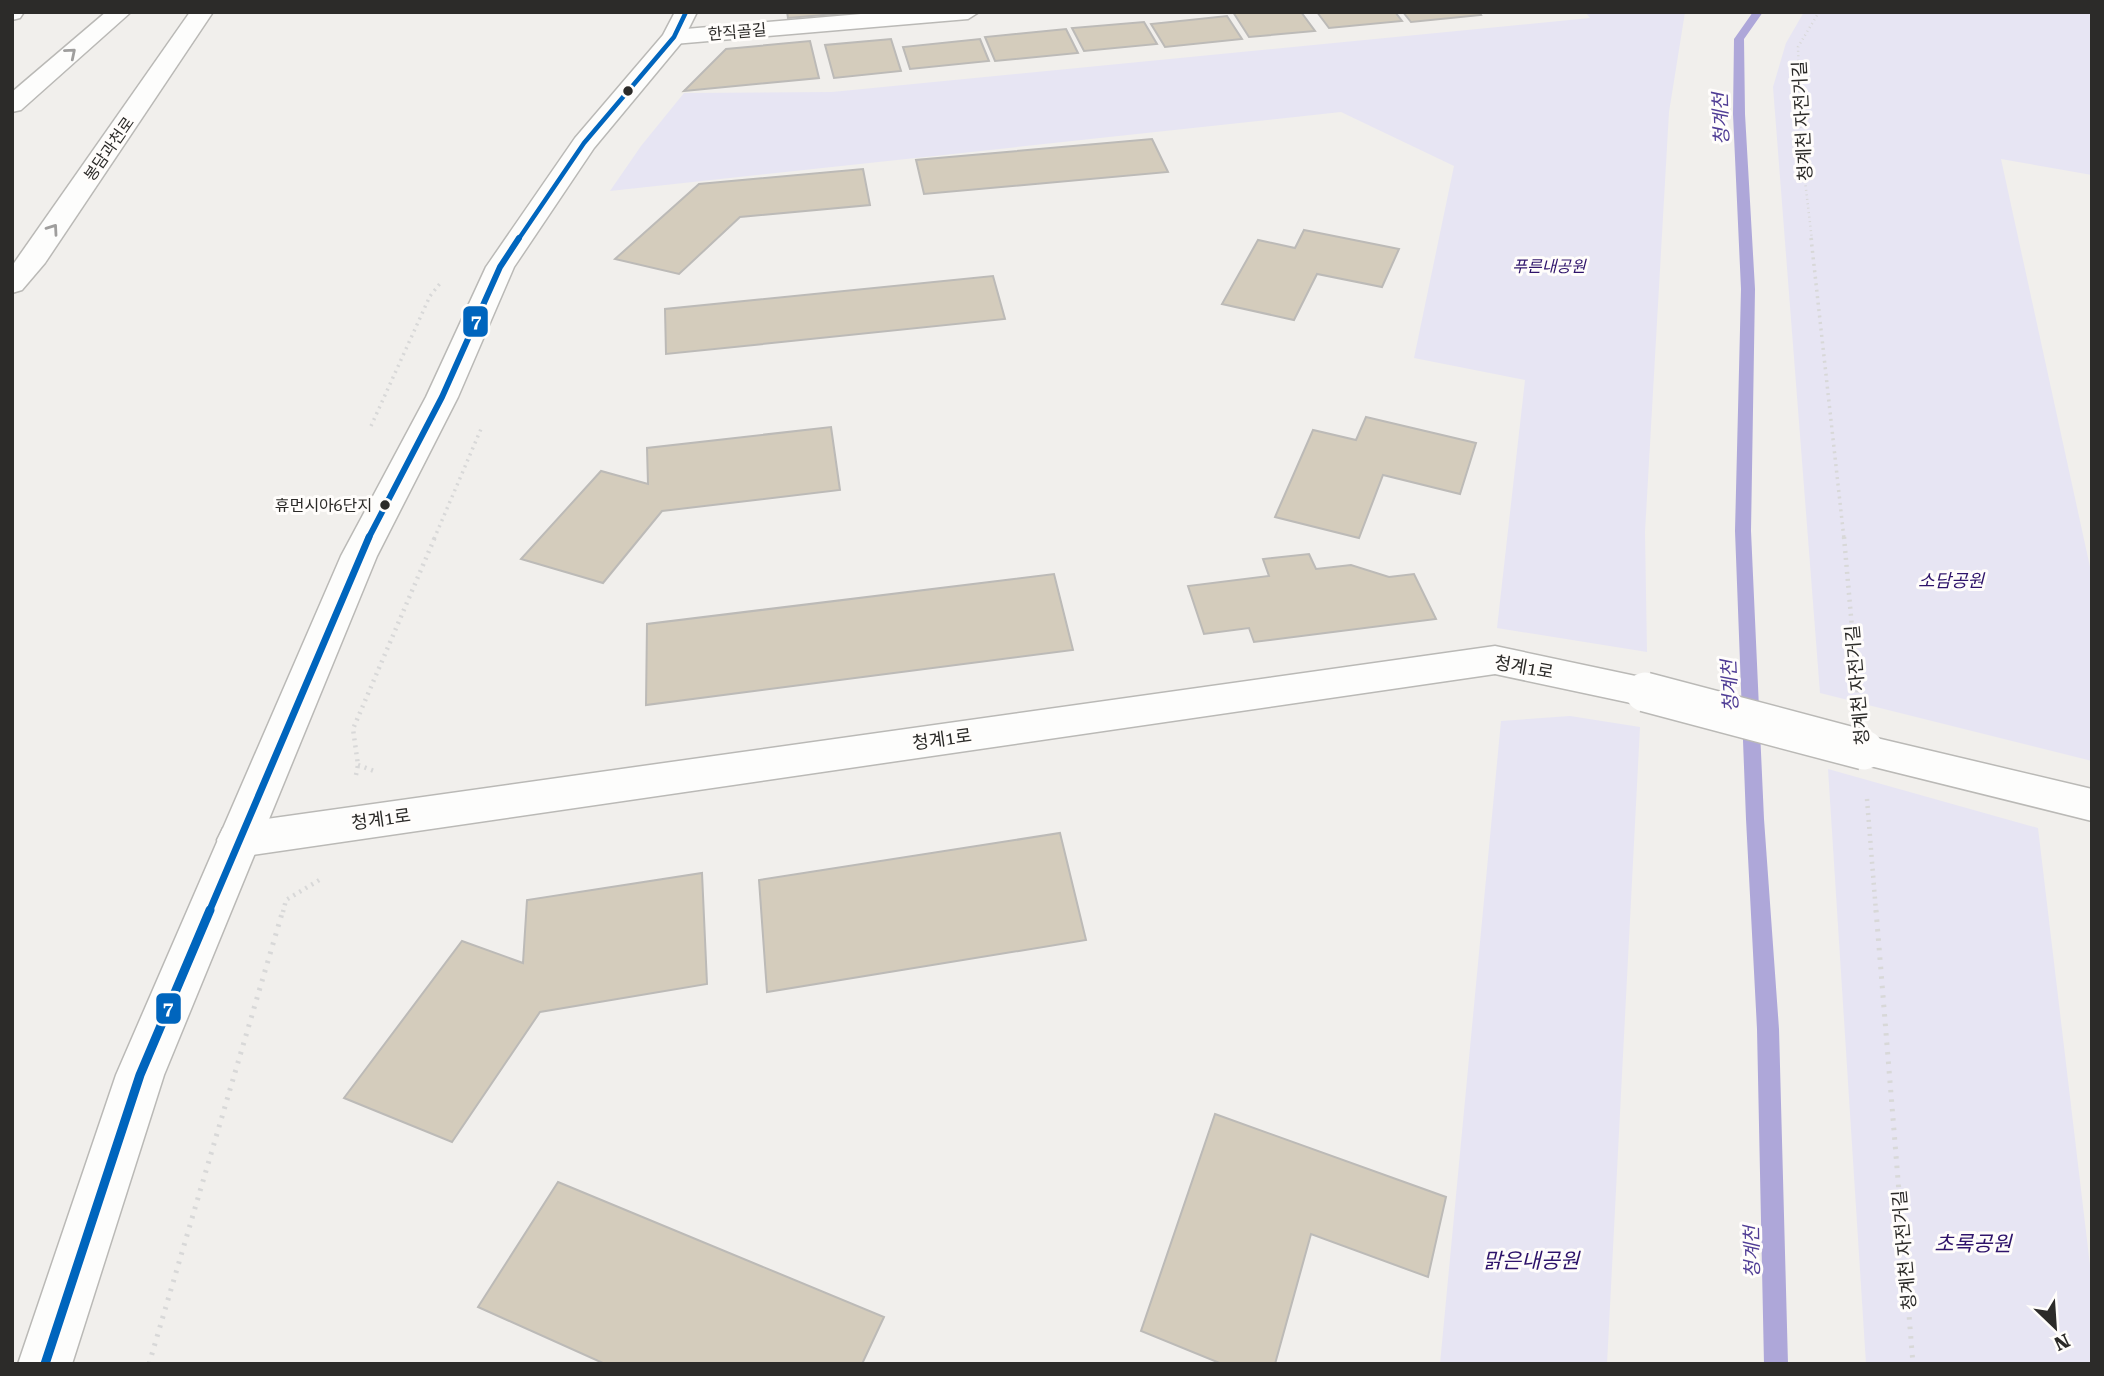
<svg xmlns="http://www.w3.org/2000/svg" width="2104" height="1376" font-family="'Roboto Serif','Noto Sans KR',serif">
<style>
.green{fill:#e7e5f3}
.lines{fill:none;stroke-linecap:round;stroke-linejoin:round}
.stream{fill:#aea7d9;fill-rule:evenodd}
.building{fill:#d4ccbc;stroke:#bcbab7;stroke-width:2}
.minor-casing{stroke:#bab9b6;stroke-width:3}
.tertiary-casing{stroke:#bab9b6;stroke-width:3}
.trunk-casing{stroke:#bab9b6;stroke-width:3}
.motorway-casing{stroke:#bab9b6;stroke-width:3}
.path-far3{stroke:#d8d8d8;stroke-width:2.5;stroke-dasharray:1 3.5;stroke-linecap:butt}
.path-far2{stroke:#d8d8d8;stroke-width:3.5;stroke-dasharray:2 4.5;stroke-linecap:butt}
.path-far1{stroke:#d8d8d8;stroke-width:4.5;stroke-dasharray:2 5;stroke-linecap:butt}
.path{stroke:#d8d8d8;stroke-width:5;stroke-dasharray:2.5 7;stroke-linecap:butt}
.minor{fill:#fdfdfc;fill-rule:evenodd}
.tertiary{fill:#fdfdfc;fill-rule:evenodd}
.trunk{fill:#fdfdfc;fill-rule:evenodd}
.motorway{fill:#fdfdfc;fill-rule:evenodd}
.minor-bridge-casing{stroke:#bab9b6;stroke-width:42;stroke-linecap:butt}
.minor-bridge{stroke:#fdfdfc;stroke-width:39}
.bus-1-far3-casing{stroke:#fffdfb;stroke-width:8}
.bus-1-far2-casing{stroke:#fffdfb;stroke-width:10}
.bus-1-far1-casing{stroke:#fffdfb;stroke-width:12}
.bus-1-casing{stroke:#fffdfb;stroke-width:14}
.bus-1-far3{stroke:#0065bd;stroke-width:4.5}
.bus-1-far2{stroke:#0065bd;stroke-width:6}
.bus-1-far1{stroke:#0065bd;stroke-width:7}
.bus-1{stroke:#0065bd;stroke-width:9}
.oneway{stroke:#9f9e9d}
.bus-dot{fill:#2c2b29;stroke:#fffdfb;stroke-width:2.5}
.labels{text-anchor:middle;dominant-baseline:central;stroke-width:6;stroke-linejoin:round;paint-order:stroke}
.far-street-label{font-size:16px;fill:#2c2b29;stroke:#fffdfb}
.far-park-label{font-size:16px;font-style:italic;fill:#2e136a;stroke:#fffdfb}
.bus-label{font-size:16px;fill:#2c2b29;stroke:#fffdfb;text-anchor:end}
.street-label{font-size:18px;fill:#2c2b29;stroke:#fffdfb}
.park-label{font-size:18px;font-style:italic;fill:#2e136a;stroke:#fffdfb}
.water-label{font-size:19px;font-style:italic;fill:#503d95;stroke:#fffdfb}
.near-park-label{font-size:21px;font-style:italic;fill:#2e136a;stroke:#fffdfb}
.line-badge{stroke:#fffdfb;stroke-width:2.5}
.badge-label{font-size:19px;text-anchor:middle;font-weight:bold;fill:#fff}
</style>
<rect width="100%" height="100%" fill="#f1efec"/>
<!-- green -->
<path class="green" d="M1585,12H1685L1669,112L1645,532L1647,652L1497,628L1525,380L1414,358L1454,166L1341,112L610,191L641,146L684,93L832,92L1590,18Z
M1804,12H2092V175L2001,159L2092,576V761L1820,693L1773,87L1786,43Z
M1570,716L1640,727L1607,1364H1440L1501,721Z
M1828,769L2038,828L2092,1282V1364H1866Z"/>
<g class="lines">
<!-- stream -->
<path class="stream" d="M1753,12H1763L1744,39L1745,114L1755,289L1751,531L1764,819L1779,1029L1788,1364H1764L1757,1029L1746,819L1735,531L1741,289L1733,114L1734,39Z"/>
</g>
<!-- building -->
<path class="building" d="M787,12H847V13L788,18Z
M1233,12H1301L1315,31L1249,37Z
M1317,12H1395L1402,21L1329,28Z
M1403,12H1479L1481,15L1411,22Z
M1227,16L1242,39L1165,47L1151,24Z
M1144,22L1157,44L1084,51L1072,28Z
M1066,29L1078,53L995,61L985,37Z
M891,39L901,71L834,78L825,45Z
M980,39L989,61L910,69L903,47Z
M810,41L819,78L684,91L726,49Z
M1152,139L1168,172L924,194L916,160Z
M863,169L870,205L740,217L679,274L615,259L699,184Z
M1304,230L1399,249L1382,287L1317,274L1294,320L1222,304L1258,240L1295,248Z
M993,276L1005,319L666,354L665,309Z
M1366,417L1476,443L1460,494L1383,475L1359,538L1275,517L1313,430L1356,440Z
M831,427L840,490L662,511L603,583L521,559L601,471L648,484L647,448Z
M1309,554L1316,569L1351,565L1389,577L1414,574L1436,619L1254,642L1249,628L1204,634L1188,586L1269,576L1263,559Z
M1054,574L1073,650L646,705L647,624Z
M1060,833L1086,940L767,992L759,880Z
M702,873L707,984L540,1012L452,1142L344,1098L462,941L523,963L527,900Z
M1215,1114L1446,1197L1428,1277L1311,1234L1275,1364H1222L1141,1331Z
M558,1182L884,1317L862,1364H605L478,1307Z"/>
<g class="lines">
<defs>
<path id="minor" d="M884,12H979L968,19L674,44L666,42L662,37L666,32L674,30Z
M1495,646L1645,678L1659,682L1664,692L1659,702L1645,706L1495,674L238,857L223,852L217,840L223,828L238,823Z
M1864,735L2092,789V821L1850,761L1844,750L1850,739Z"/>
<path id="tertiary" d="M675,12H697L682,42L594,148L514,267L458,397L377,556L164,1075L72,1364H18L116,1075L341,556L426,397L486,267L575,138L663,35Z"/>
<path id="trunk" d="M190,12H213L45,263L22,290L12,293V266Z"/>
<path id="motorway" d="M12,12H24L20,18L12,20Z
M106,12H131L21,110L12,112V92Z"/>
</defs>
<!-- minor casing -->
<use href="#minor" class="minor-casing"/>
<!-- tertiary casing -->
<use href="#tertiary" class="tertiary-casing"/>
<!-- trunk casing -->
<use href="#trunk" class="trunk-casing"/>
<!-- motorway casing -->
<use href="#motorway" class="motorway-casing"/>
<!-- path-far3 -->
<path class="path-far3" d="M1812,240L1801,147L1798,47L1819,12"/>
<!-- path-far2 -->
<path class="path-far2" d="M1811,238L1844,539
M371,426L430,296L442,281
M434,539L481,429"/>
<!-- path-far1 -->
<path class="path-far1" d="M1844,537L1858,696
M358,765L374,771
M356,775L358,765L353,729L435,537
M1867,799L1876,912
M283,912L286,900L321,879"/>
<!-- path -->
<path class="path" d="M1876,910L1913,1364
M149,1364L283,910"/>
<!-- minor -->
<use href="#minor" class="minor"/>
<!-- tertiary -->
<use href="#tertiary" class="tertiary"/>
<!-- trunk -->
<use href="#trunk" class="trunk"/>
<!-- motorway -->
<use href="#motorway" class="motorway"/>
<defs>
<path id="minor-bridge" d="M1645,692L1864,750"/>
</defs>
<!-- minor-bridge casing -->
<use href="#minor-bridge" class="minor-bridge-casing"/>
<!-- minor-bridge -->
<use href="#minor-bridge" class="minor-bridge"/>
<defs>
<path id="bus-1-far3" d="M518,240L584,143L674,37L686,12"/>
<path id="bus-1-far2" d="M368,539L442,397L500,267L519,238"/>
<path id="bus-1-far1" d="M209,912L369,537"/>
<path id="bus-1" d="M45,1364L140,1075L210,910"/>
</defs>
<!-- bus-1-far3 casing -->
<use href="#bus-1-far3" class="bus-1-far3-casing"/>
<!-- bus-1-far2 casing -->
<use href="#bus-1-far2" class="bus-1-far2-casing"/>
<!-- bus-1-far1 casing -->
<use href="#bus-1-far1" class="bus-1-far1-casing"/>
<!-- bus-1 casing -->
<use href="#bus-1" class="bus-1-casing"/>
<!-- bus-1-far3 -->
<use href="#bus-1-far3" class="bus-1-far3"/>
<!-- bus-1-far2 -->
<use href="#bus-1-far2" class="bus-1-far2"/>
<!-- bus-1-far1 -->
<use href="#bus-1-far1" class="bus-1-far1"/>
<!-- bus-1 -->
<use href="#bus-1" class="bus-1"/>
</g>
<!-- one-way arrows -->
<defs><path id="oneway-chevron" d="M-2-3.5L2.5 0L-2 3.5" fill="none" stroke-width="1.6" stroke-linecap="round" stroke-linejoin="round" transform="scale(1.75)"/></defs>
<g class="oneway">
<use href="#oneway-chevron" transform="translate(71 53) rotate(-40)"/>
<use href="#oneway-chevron" transform="translate(53 229) rotate(-55)"/>
</g>
<!-- markers -->
<g class="bus-dot">
<circle cx="628" cy="91" r="6"/>
<circle cx="385" cy="505" r="6"/>
</g>
<g class="labels">
<!-- far-street labels -->
<g class="far-street-label">
<text transform="translate(737 32) rotate(-5)">한직골길</text>
<text transform="translate(109 149) rotate(-55)">봉담과천로</text>
</g>
<!-- far-park labels -->
<g class="far-park-label">
<text x="1549" y="266">푸른내공원</text>
</g>
<!-- bus labels -->
<g class="bus-label">
<text x="372" y="505">휴먼시아6단지</text>
</g>
<!-- street labels -->
<g class="street-label">
<text transform="translate(1802 121) rotate(-93)">청계천 자전거길</text>
<text transform="translate(1524 667) rotate(10)">청계1로</text>
<text transform="translate(1857 685) rotate(-95)">청계천 자전거길</text>
<text transform="translate(942 739) rotate(-8)">청계1로</text>
<text transform="translate(381 819) rotate(-8)">청계1로</text>
<text transform="translate(1904 1250) rotate(-95)">청계천 자전거길</text>
</g>
<!-- park labels -->
<g class="park-label">
<text x="1951" y="580">소담공원</text>
</g>
<!-- water labels -->
<g class="water-label">
<text transform="translate(1721 119) rotate(-92)">청계천</text>
<text transform="translate(1730 686) rotate(-93)">청계천</text>
<text transform="translate(1752 1252) rotate(-91)">청계천</text>
</g>
<!-- near-park labels -->
<g class="near-park-label">
<text x="1973" y="1244">초록공원</text>
<text x="1531" y="1261">맑은내공원</text>
</g>
</g>
<g class="line-badge">
<rect x="462" y="305" width="27" height="33" rx="7" fill="#0065bd"/>
<rect x="155" y="992" width="27" height="33" rx="7" fill="#0065bd"/>
</g>
<g class="badge-label">
<text x="476" y="328">7</text>
<text x="168" y="1015">7</text>
</g>
<!-- border -->
<rect width="2104" height="1376" fill="none" stroke="#2c2b29" stroke-width="28"/>
<!-- north arrow -->
<g transform="translate(2055 1327) rotate(155)" stroke="#fffdfb" stroke-width="5" paint-order="stroke">
<path d="M0-5L12 26L0 18L-12 26Z" fill="#2c2b29"/>
<text y="-10" font-size="19" font-weight="bold" text-anchor="middle" fill="#2c2b29">N</text>
</g>
</svg>
